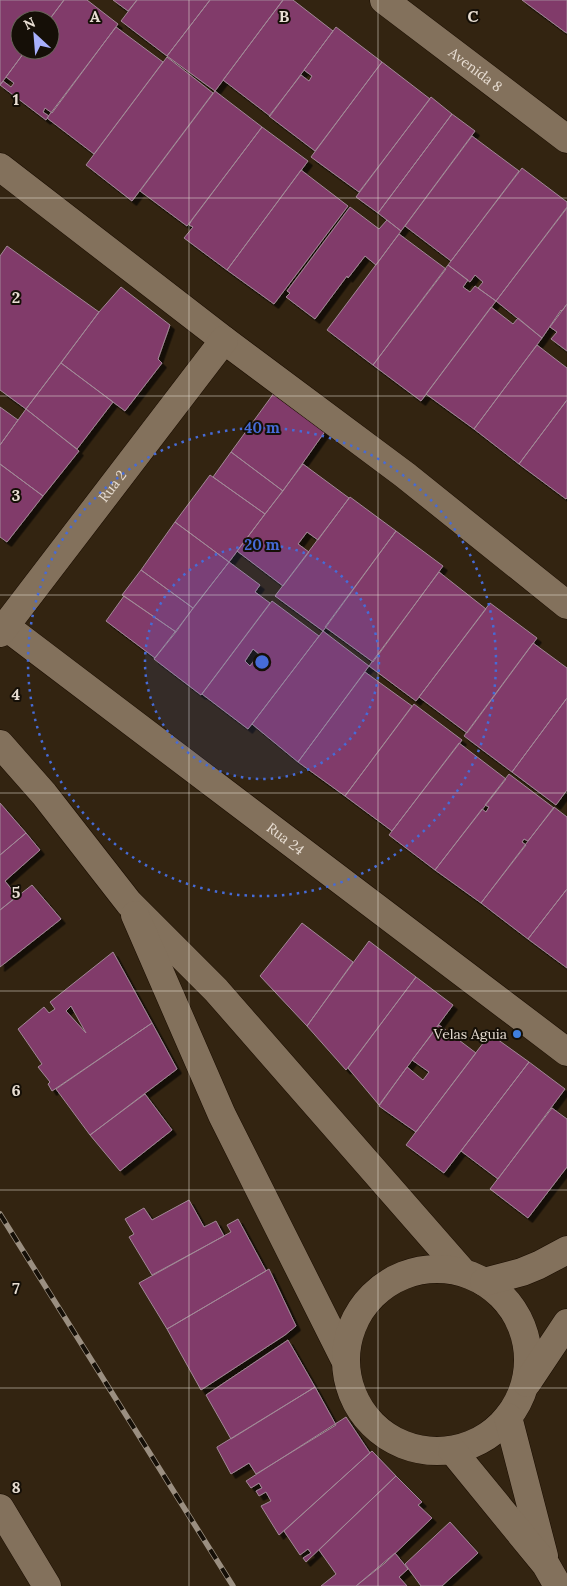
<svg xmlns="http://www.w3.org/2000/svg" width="567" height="1586" font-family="Lora,serif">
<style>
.building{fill:#813b6a;stroke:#a28897;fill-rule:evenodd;filter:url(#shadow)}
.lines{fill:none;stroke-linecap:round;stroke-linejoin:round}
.minor-casing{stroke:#1a0d00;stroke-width:29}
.minor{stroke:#83715c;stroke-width:28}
.rail-casing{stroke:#9b8f81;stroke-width:5.5}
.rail{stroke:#150f07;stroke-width:4;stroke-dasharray:11;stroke-linecap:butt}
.grid{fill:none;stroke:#e8ded3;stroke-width:1;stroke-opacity:0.55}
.ring{fill:none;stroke:#466bd7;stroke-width:2.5;stroke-dasharray:2.5 5}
.shop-dot{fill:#3f7fe0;stroke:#150f07;stroke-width:2}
.labels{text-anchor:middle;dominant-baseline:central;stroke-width:4;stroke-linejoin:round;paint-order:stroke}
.street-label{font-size:14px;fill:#e8ded3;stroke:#150f07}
.poi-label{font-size:14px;fill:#e8ded3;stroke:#150f07;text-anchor:end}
.grid-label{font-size:16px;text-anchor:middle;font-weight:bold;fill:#e8ded3;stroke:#150f07;stroke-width:4;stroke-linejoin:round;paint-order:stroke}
.centre{fill:#466bd7;stroke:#150f07;stroke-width:2.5}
.ring-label{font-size:15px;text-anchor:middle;font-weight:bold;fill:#466bd7;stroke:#150f07;stroke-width:4;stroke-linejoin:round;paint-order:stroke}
</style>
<defs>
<filter id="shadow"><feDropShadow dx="4.5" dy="4.5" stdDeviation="0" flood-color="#0009"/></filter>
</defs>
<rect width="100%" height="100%" fill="#332411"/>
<!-- building -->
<path class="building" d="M0,0H64L49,20H20V50H26L0,85Z
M64,0H87L118,24L52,113L45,108L43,112L49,116L46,120L0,85L3,81L11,87L14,83L6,77L26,50H50L49,20Z
M113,0H137L128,11Z
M137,0H210L167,56L121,21Z
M210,0H283L215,91L167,56Z
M283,0H293L333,31L270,116L223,80Z
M522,0H567V33L565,32Z
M116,27L163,62L94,154L47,118Z
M336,27L382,62L315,151L269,116L301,75L309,81L312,76L304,70Z
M167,57L213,93L132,201L86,165Z
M382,62L430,99L359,192L311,157Z
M215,91L262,127L187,226L140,191Z
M431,97L452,114L378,213L356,197Z
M452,114L475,131L401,231L378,213Z
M262,127L308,161L227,270L184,238L193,227L189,225L192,220Z
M472,136L519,171L451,261L405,226Z
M522,168L567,202V207L496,301L478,288L483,282L475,275L470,282L448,265Z
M301,170L348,206L274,304L227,270Z
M350,207L379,229L387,220L401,231L376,265L365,256L348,278L347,276L315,319L286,297L290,293L287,291Z
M567,208V304L562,311L561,310L542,338L496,301Z
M399,234L446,269L373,365L327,330Z
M7,246L99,312L26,409L0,390V256Z
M448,265L468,280L463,287L470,292L475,286L496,301L421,401L373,365Z
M121,287L170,325L158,359L162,363L125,411L61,363L99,312Z
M567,304V351L551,339L557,332L550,327Z
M491,307L513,324L518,318L542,338L474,429L426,394Z
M537,345L567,368V400L519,464L474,429Z
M61,363L113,402L77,449L26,409Z
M274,393L326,430L283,491L231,452Z
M567,400V498L566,499L519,464Z
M0,407L18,420L0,445Z
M26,409L79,451L43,496L0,464V445Z
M231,452L283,491L265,514L213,477Z
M0,464L43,496L7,542L0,537Z
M303,464L349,498L318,540L307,532L298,544L309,552L283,586L237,551Z
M210,475L265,514L229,562L175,522Z
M350,497L396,531L323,631L275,596Z
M175,522L229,562L193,608L141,570Z
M396,531L443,566L373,662L325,627Z
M229,562L260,585L255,592L270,603L201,695L154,659Z
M141,570L193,608L176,632L122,595Z
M439,572L486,609L416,701L369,666Z
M124,596L176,632L155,658L106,621Z
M272,601L319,636L248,729L202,694ZM253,649L259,654L250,666L245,661Z
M490,603L537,638L467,733L419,697Z
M323,631L369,666L298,762L252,724Z
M533,643L567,668V698L512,772L464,736Z
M365,672L412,706L345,796L298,762Z
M567,698V790L556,805L512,772Z
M414,704L462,740L392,831L345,796Z
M459,743L506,779L435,870L389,835Z
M509,774L554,808L528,841L524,839L522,842L526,845L481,903L435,870L482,809L486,812L489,807L485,805Z
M0,803L26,833L0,855Z
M554,807L567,817V889L528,939L481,903Z
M26,833L40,850L5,881L17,896L0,910V855Z
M32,885L61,919L0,967V910Z
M567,889V968L528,939Z
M302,923L353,962L307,1026L260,976Z
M369,941L416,977L346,1070L307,1026Z
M113,952L152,1023L52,1091L48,1084L50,1082L38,1067L42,1064L18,1029L44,1007L49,1013L55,1009L50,1002ZM71,1006L86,1033L66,1011Z
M416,977L453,1005L379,1105L348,1068Z
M152,1023L177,1069L90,1135L56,1089Z
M439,1025L476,1053L416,1132L379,1106L407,1067L423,1080L429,1072L412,1060Z
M490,1034L529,1062L444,1173L406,1145Z
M529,1062L565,1089L498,1179L461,1151Z
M145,1094L172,1130L120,1171L90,1135Z
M552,1108L567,1119V1167L528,1218L490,1189Z
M189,1200L204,1227L216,1221L224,1236L152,1275L129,1237L134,1234L125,1219L144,1208L152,1220Z
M238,1219L266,1271L167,1329L139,1283L231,1232L227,1225Z
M269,1269L296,1326L285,1335L201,1390L167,1329Z
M288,1340L315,1387L231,1439L206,1395Z
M315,1387L336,1425L256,1474L249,1463L231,1474L217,1448V1447Z
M346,1417L370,1453L279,1535L261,1506L271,1501L266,1492L259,1496L256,1491L262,1488L259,1483L251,1488L246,1481Z
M372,1451L396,1476L306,1562L303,1558L311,1553L308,1549L300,1555L284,1531Z
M396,1476L422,1502L418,1505L432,1518L385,1563L356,1586H321L336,1574L319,1550Z
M450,1522L478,1553L442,1586H421L405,1564Z
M395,1553L408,1569L399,1577L407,1586H356Z"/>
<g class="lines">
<defs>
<g id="minor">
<path id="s1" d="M384,0L567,139"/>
<path d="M0,167L224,340L405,475L567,605"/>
<path id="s2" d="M5,626L567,1052"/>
<path id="s3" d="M0,633L224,340"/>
<path d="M0,744L44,794L129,903L216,990L461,1270"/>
<path d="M135,915L222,1115L344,1358"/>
<circle cx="437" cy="1360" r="91"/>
<path d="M484,1282L522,1272L539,1265L567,1250"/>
<path d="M527,1383L567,1323"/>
<path d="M508,1417L544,1556"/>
<path d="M452,1450L546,1565L558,1586"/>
<path d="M0,1508L47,1586"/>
</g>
</defs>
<!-- minor casing -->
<use href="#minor" class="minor-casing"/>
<!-- minor -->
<use href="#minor" class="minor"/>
<defs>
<path id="rail" d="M0,1214L233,1586"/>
</defs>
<!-- rail casing -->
<use href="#rail" class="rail-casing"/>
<!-- rail -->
<use href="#rail" class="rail"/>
</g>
<!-- grid -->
<path class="grid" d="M189,0V1586M378,0V1586M0,198H567M0,396H567M0,595H567M0,793H567M0,991H567M0,1190H567M0,1388H567"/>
<!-- distance rings -->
<circle cx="262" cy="662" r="117" fill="#466bd7" fill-opacity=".12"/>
<g class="ring">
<circle cx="262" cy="662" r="117"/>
<circle cx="262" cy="662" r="234"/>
</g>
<!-- markers -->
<circle class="shop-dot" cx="517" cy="1034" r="5"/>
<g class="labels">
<!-- street labels -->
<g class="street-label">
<text stroke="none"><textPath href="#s1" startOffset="115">Avenida 8</textPath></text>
<text stroke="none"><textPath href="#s3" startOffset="185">Rua 2</textPath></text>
<text stroke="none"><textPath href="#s2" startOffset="352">Rua 24</textPath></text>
</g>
<!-- poi labels -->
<g class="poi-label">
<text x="507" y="1034">Velas Aguia</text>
</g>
</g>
<g class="grid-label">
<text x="95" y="22">A</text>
<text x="284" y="22">B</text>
<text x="473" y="22">C</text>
<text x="16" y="105">1</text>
<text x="16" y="303">2</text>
<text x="16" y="501">3</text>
<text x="16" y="700">4</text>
<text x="16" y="898">5</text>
<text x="16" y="1096">6</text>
<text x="16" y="1294">7</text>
<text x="16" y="1493">8</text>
</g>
<circle cx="262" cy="662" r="8" class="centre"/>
<g class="ring-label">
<text x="262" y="433">40 m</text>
<text x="262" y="550">20 m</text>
</g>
<!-- north arrow -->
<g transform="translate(35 35) rotate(334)"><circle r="24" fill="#150f07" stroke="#696259"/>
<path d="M0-4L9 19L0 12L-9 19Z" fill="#a8b0fc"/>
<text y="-8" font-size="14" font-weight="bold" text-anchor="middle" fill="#e8ded3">N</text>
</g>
</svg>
